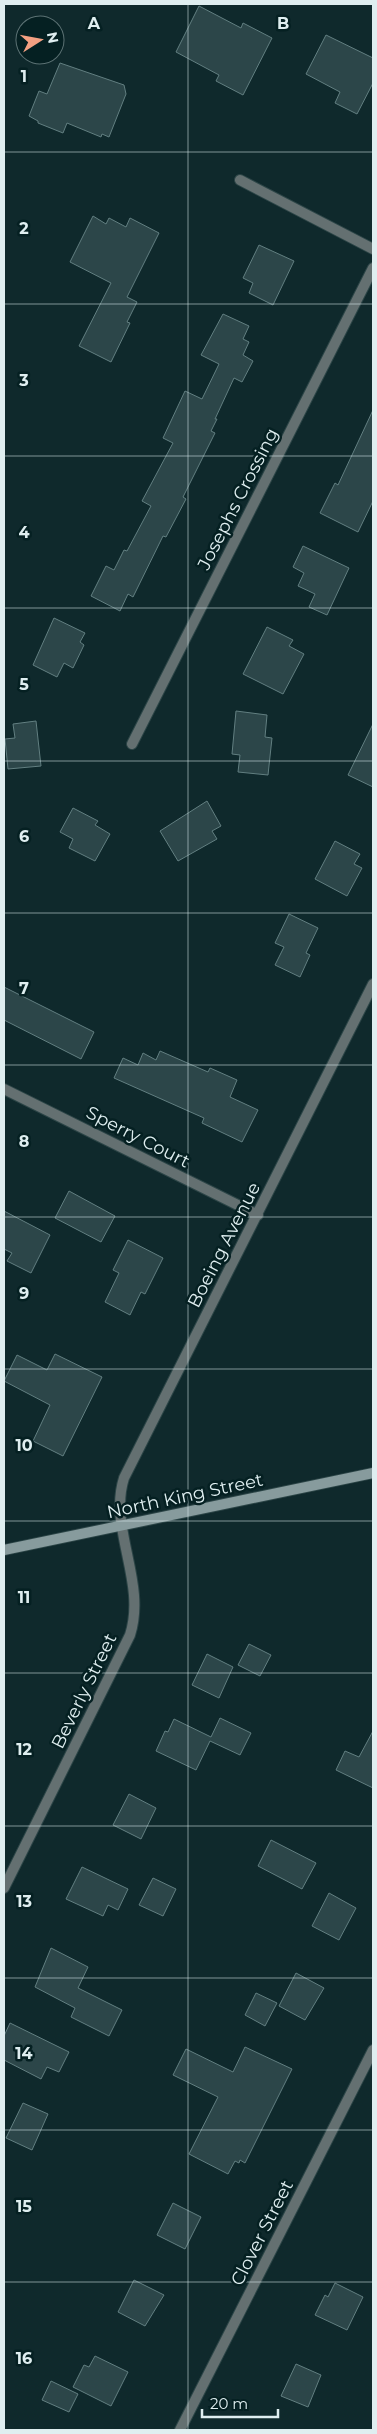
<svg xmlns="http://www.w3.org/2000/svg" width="377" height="2434" font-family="Montserrat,sans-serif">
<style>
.building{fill:#2c4649;stroke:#627f81}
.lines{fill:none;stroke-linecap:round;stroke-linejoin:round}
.minor-casing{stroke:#2c4547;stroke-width:12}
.secondary-casing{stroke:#2c4547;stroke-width:12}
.minor{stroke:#647071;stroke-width:10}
.secondary{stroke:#879b9d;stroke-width:10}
.grid{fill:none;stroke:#dfeef0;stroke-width:1;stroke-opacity:0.55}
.labels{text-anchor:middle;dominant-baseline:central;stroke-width:5;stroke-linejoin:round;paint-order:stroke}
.street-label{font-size:18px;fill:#dfeef0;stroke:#052022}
.grid-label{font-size:16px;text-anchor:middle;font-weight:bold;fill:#dfeef0;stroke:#052022;stroke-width:5;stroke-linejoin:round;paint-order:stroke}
</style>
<rect width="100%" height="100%" fill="#0f292c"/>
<!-- building -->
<path class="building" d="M199,6L241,28L243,23L272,38L243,95L216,81L219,75L176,52Z
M326,35L373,58V83L357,114L335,103L340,92L306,74Z
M60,63L124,85L126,94L109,137L102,134L101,137L67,123L63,133L38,123V121L29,116L39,91L47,94Z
M93,216L106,224L109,218L126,227L130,218L159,233L127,297L137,302L127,322L130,323L111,362L79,346L111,283L70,262Z
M259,245L294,261L273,305L249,293L253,283L243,278Z
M223,314L249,326L243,339L249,342L243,355L253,361L242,382L234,378L215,419H217L211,431L215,433L183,497L186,499L166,537L163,536L133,597L128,594L120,611L91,596L106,566L114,570L124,550L127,551L151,506L142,501L173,443L163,438L185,391L202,399L219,364L201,355Z
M373,410V501L358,532L320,513L335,483L338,485Z
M303,546L349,568L327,615L309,607L315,594L298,586L304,573L293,567Z
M54,618L85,633L80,642L84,645L73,668L64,663L57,677L33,665Z
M267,627L293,640L289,646L304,654L283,694L243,674Z
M236,711L267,715L265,737L272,738L268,775L238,772L240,755L232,754Z
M36,721L41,766L8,769L5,739L15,738L13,724Z
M373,724V787L348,775Z
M207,801L221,826L212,831L217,839L178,861L160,831Z
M73,808L98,821L95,825L110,834L95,861L69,848L73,839L60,832Z
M335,841L360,854L354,864L362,868L347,896L315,879Z
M289,914L318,928L306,953L310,955L300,977L275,965L284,947L275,943Z
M4,987L94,1032L81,1059L4,1020Z
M160,1051L208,1072L210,1068L237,1080L230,1097L258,1110L242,1142L202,1123L204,1118L114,1078L123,1058L138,1065L143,1053L156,1060Z
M69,1191L115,1216L101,1242L55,1218Z
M4,1211L50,1235L31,1273L7,1261L12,1253L4,1249Z
M128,1240L163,1258L145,1294L141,1292L130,1315L105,1302L119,1273L113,1270Z
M55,1354L102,1377L63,1456L33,1441L50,1405L4,1381L17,1355L47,1370Z
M249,1644L271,1655L260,1676L238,1665Z
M207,1654L233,1667L219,1698L192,1685Z
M220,1718L251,1733L240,1755L210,1741L196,1770L156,1751L165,1731L168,1732L174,1719L211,1737Z
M373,1731V1788L336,1770L345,1751L359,1757Z
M129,1794L156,1808L141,1839L113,1825Z
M271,1840L316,1863L302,1889L258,1866Z
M82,1867L128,1889L118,1910L108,1905L103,1916L66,1899Z
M153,1878L176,1889L163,1916L139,1905Z
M329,1893L356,1908L339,1940L312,1926Z
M51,1948L88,1967L78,1988L122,2010L109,2036L71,2017L75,2008L35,1987Z
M296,1973L324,1988L305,2020L279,2006Z
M256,1993L277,2003L265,2026L245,2015Z
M10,2023L69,2052L59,2072L47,2067L41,2079L4,2060V2036Z
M245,2047L292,2069L245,2163L240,2160L239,2163L235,2161L228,2174L189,2154L218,2097L173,2075L186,2049L233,2072Z
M23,2103L48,2114L32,2150L6,2138Z
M173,2203L201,2217L185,2249L157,2235Z
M134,2280L164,2295L145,2326L118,2312Z
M335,2283L363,2297L347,2330L315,2315L325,2295L328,2297Z
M95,2356L128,2372L111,2406L73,2387L84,2365L89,2367Z
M296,2364L321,2375L308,2407L281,2396Z
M51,2381L78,2394L69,2412L42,2400Z"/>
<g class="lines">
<defs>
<path id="minor" d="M240,180L373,249
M132,744L373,268
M4,1089L258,1215
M4,1888L130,1635C147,1582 108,1528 124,1478L373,984
M180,2430L373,2050"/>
<path id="secondary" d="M4,1550L373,1473"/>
</defs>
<!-- minor casing -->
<use href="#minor" class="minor-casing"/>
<!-- secondary casing -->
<use href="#secondary" class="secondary-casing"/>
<!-- minor -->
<use href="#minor" class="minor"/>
<!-- secondary -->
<use href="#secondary" class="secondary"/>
</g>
<!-- grid -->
<path class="grid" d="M188,4V2430M4,152H373M4,304H373M4,456H373M4,608H373M4,761H373M4,913H373M4,1065H373M4,1217H373M4,1369H373M4,1521H373M4,1673H373M4,1826H373M4,1978H373M4,2130H373M4,2282H373"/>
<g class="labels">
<!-- street labels -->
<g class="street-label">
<text transform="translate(238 499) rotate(-63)">Josephs Crossing</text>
<text transform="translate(138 1137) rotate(27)">Sperry Court</text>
<text transform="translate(224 1245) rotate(-63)">Boeing Avenue</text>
<text transform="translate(185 1496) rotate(-12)">North King Street</text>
<text transform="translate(84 1691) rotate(-64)">Beverly Street</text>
<text transform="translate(262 2233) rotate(-63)">Clover Street</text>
</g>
</g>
<g class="grid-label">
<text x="94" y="29">A</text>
<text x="283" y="29">B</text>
<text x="24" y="82">1</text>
<text x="24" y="234">2</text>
<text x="24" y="386">3</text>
<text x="24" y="538">4</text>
<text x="24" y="690">5</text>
<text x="24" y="842">6</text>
<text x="24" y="994">7</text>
<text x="24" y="1147">8</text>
<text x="24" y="1299">9</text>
<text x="24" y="1451">10</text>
<text x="24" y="1603">11</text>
<text x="24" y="1755">12</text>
<text x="24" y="1907">13</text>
<text x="24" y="2059">14</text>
<text x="24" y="2212">15</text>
<text x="24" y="2364">16</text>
</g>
<!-- border -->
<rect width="377" height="2434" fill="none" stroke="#dfeef0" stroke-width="10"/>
<!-- north arrow -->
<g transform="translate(40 40) rotate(79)"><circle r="24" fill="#052022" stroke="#5c7274"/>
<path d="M0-4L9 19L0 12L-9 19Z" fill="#f3a082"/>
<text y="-8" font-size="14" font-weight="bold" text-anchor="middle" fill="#dfeef0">N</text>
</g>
<!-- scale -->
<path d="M202 2409v8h76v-8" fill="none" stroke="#dfeef0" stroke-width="2.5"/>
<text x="210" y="2409" font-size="15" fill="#dfeef0" stroke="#052022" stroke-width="4" paint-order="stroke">20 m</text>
</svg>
